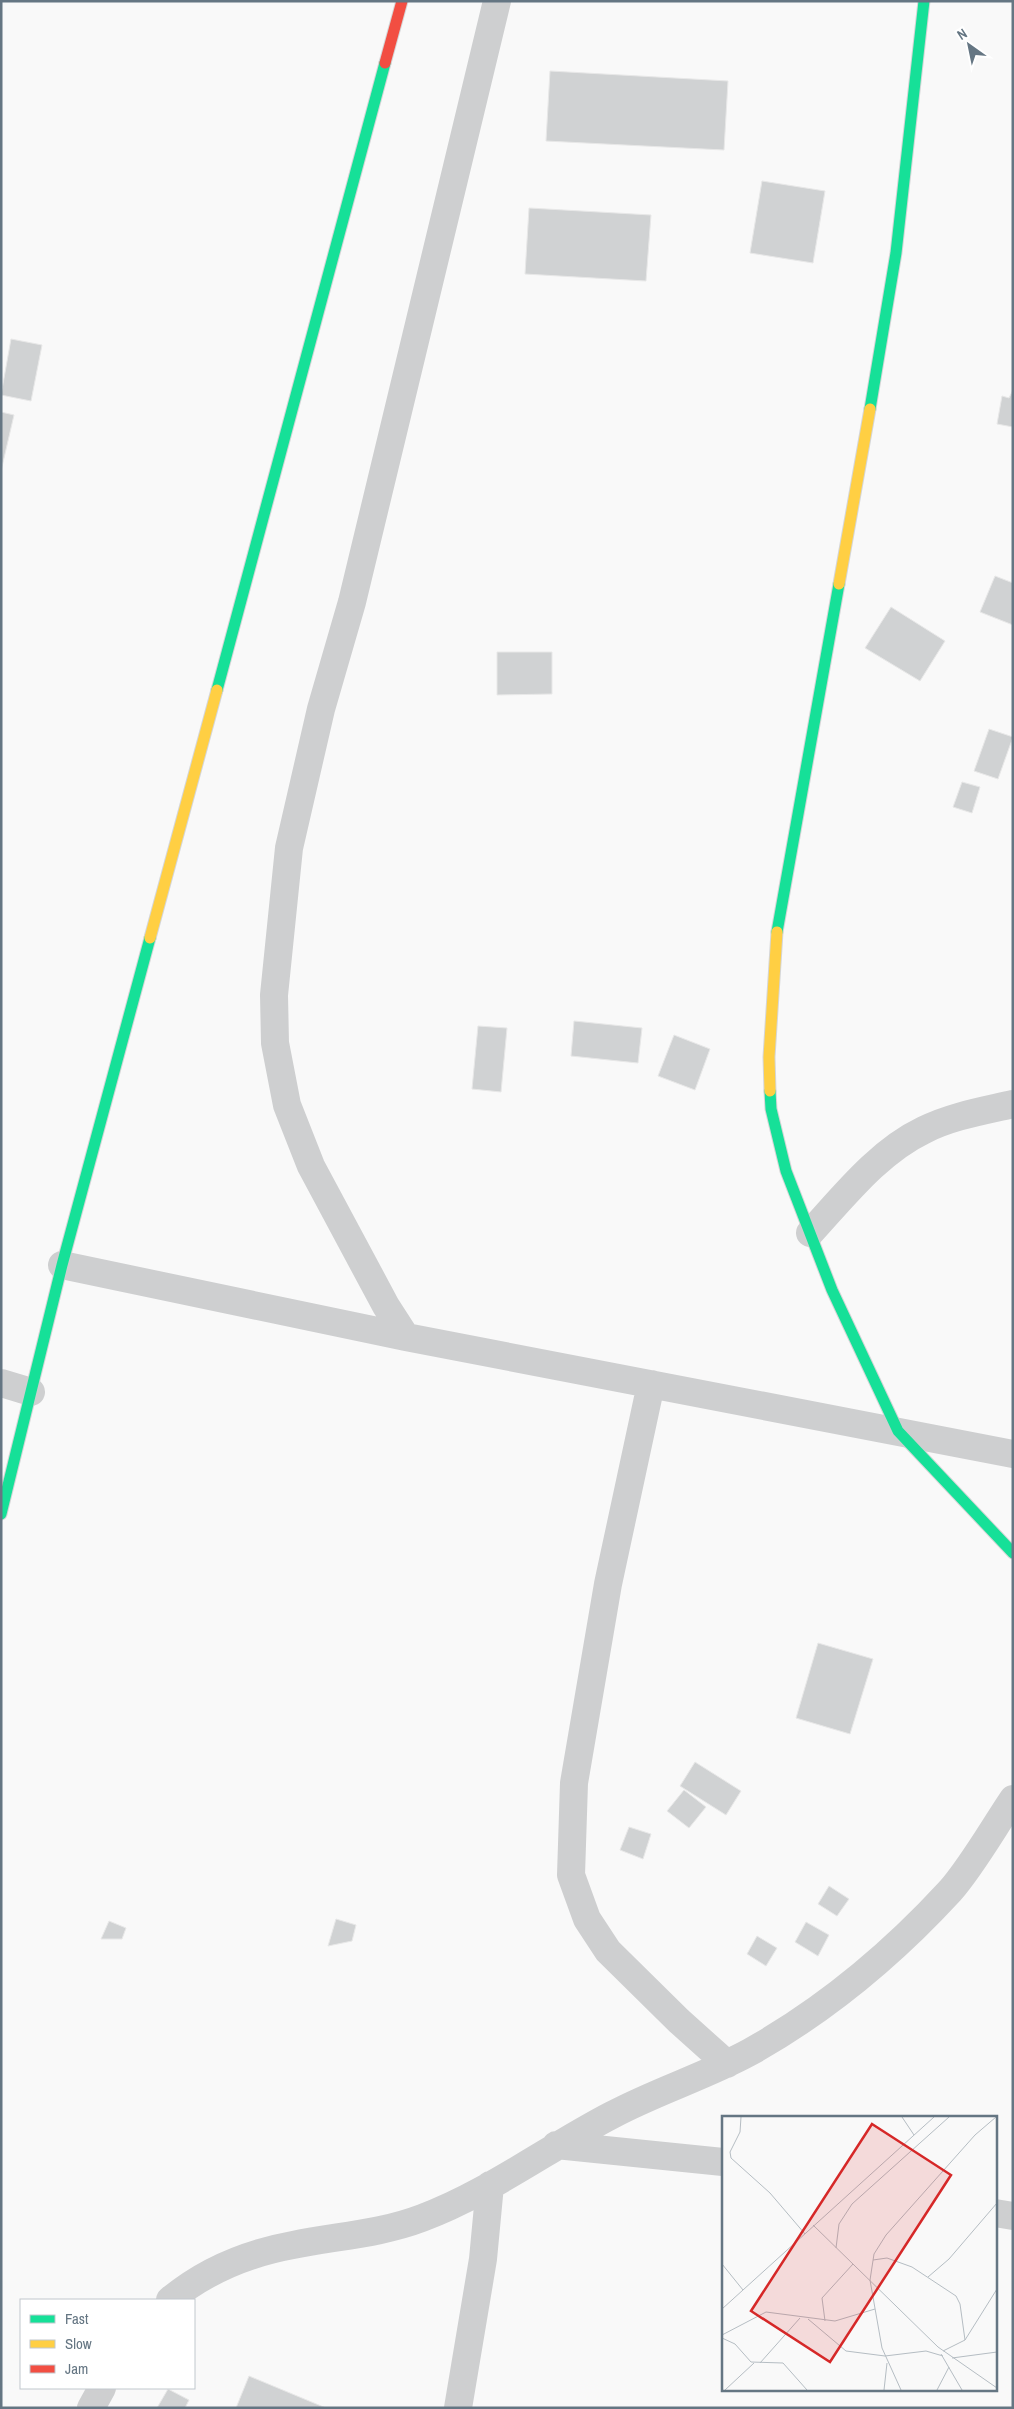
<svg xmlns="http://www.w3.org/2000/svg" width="1014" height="2409" font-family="'Archivo Narrow',sans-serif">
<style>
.building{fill:#d0d2d3;stroke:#e8e8e8}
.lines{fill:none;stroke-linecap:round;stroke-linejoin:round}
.fast-casing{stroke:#d5d6d7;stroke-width:13}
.slow-casing{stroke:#d5d6d7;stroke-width:13}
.jam-casing{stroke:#d5d6d7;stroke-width:13}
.street{stroke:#cecfd0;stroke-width:28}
.fast{stroke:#16e098;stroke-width:11}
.slow{stroke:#ffcf43;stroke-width:11}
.jam{stroke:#f24e42;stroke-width:11}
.inset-road{fill:none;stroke:#b5bdc3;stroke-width:1}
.view{fill:#d62828;fill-opacity:0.15;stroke:#d62828;stroke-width:2.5}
.inset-edge{fill:none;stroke:#657683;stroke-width:2.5}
</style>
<rect width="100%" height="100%" fill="#f9f9f9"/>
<!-- building -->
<path class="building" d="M550,71L728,81L724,150L546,141Z
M762,181L825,191L813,263L750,253Z
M529,208L651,215L646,281L525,274Z
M11,339L42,345L31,401L1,395Z
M1013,390V427L997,424L1002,396L1009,398Z
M1,412L14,415L1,471Z
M995,576L1013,583V625L980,612Z
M891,607L945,641L920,681L865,648Z
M497,652H552V694L497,695Z
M989,729L1013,737L998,779L974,771Z
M962,782L980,787L972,813L953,807Z
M574,1021L642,1028L638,1063L571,1056Z
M478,1026L507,1028L501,1092L472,1089Z
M674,1035L710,1049L695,1090L658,1076Z
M818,1643L873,1659L850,1734L796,1718Z
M695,1762L741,1791L726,1815L680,1786Z
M684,1790L706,1807L689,1828L667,1811Z
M629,1827L651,1834L643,1859L620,1850Z
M829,1886L849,1899L837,1916L818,1904Z
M336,1919L356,1925L352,1941L328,1946Z
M109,1921L126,1928L122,1939H101Z
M806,1922L829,1935L818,1956L795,1942Z
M757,1936L777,1948L766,1966L747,1954Z
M249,2376L326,2408H236Z
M168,2389L189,2400L185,2408H157Z"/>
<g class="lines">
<defs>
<path id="fast" d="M870,409L896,253L924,1
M217,690L385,63
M777,932L839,584
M770,1091L771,1109L786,1171L832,1290L898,1431L1013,1553
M1,1514L62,1265L150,938"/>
<path id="slow" d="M839,584L870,409
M150,938L217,690
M770,1091L769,1057L777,932"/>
<path id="jam" d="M385,63L402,1"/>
</defs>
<!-- fast casing -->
<use href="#fast" class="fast-casing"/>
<!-- slow casing -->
<use href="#slow" class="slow-casing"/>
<!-- jam casing -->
<use href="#jam" class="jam-casing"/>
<!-- street -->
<path class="street" d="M810,1233C844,1196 878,1152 924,1130C952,1116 983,1111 1013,1104
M62,1265L406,1337L1013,1454
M406,1337L386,1306L311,1166L287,1105L275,1043L274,995L289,848L321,709L352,602L497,1
M1,1383L31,1392
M651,1384L608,1584L574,1783L571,1875L587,1919L608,1951L679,2021L727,2064
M556,2145L723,2162
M995,2213L1013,2216
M170,2300C205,2271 249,2253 293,2245C337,2236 380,2234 422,2218C487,2194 550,2147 612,2115C657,2091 706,2076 750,2052C825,2010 892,1954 950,1891C972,1866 994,1827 1013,1799
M91,2408L102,2388
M458,2408L483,2259L490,2185"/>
<!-- fast -->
<use href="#fast" class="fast"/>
<!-- slow -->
<use href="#slow" class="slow"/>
<!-- jam -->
<use href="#jam" class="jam"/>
</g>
<!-- overview -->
<g transform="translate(722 2116)">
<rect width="275" height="275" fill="#f9f9f9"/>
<path class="inset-road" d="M19,1L18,16L8,36L9,42L48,77L83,118M180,1L192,19M91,109L216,231L275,272M114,132L117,108L130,88L227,1M151,144L165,142L190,151L234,180L238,188L243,224M0,148L21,174M206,161L227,143L275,87M0,193L212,1M86,203L124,235L163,240L204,235L221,240M103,205L100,182L131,148M0,219L44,196L113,205L153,193M0,222L13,228L29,246L61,247L85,274M221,235L243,224L275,173M219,238L240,274M230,242L275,236M38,247L78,202M3,274L32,247M162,274L165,247M179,274L160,232L148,164L152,138L164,119L253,19L274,1M215,274L227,251"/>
<path class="view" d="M150,8L229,59L108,246L29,195Z"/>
<rect width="275" height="275" class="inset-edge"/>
</g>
<!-- border -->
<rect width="1014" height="2409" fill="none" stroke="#657683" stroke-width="5"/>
<!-- legend -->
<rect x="20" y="2299" width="175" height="90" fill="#ffffff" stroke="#c1c8cd"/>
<rect x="30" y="2315" width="25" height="8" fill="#16e098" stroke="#c1c8cd"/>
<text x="65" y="2324" font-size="15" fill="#657683">Fast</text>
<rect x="30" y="2340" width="25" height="8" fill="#ffcf43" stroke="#c1c8cd"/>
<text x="65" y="2349" font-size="15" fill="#657683">Slow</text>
<rect x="30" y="2365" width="25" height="8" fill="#f24e42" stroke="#c1c8cd"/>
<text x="65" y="2374" font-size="15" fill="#657683">Jam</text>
<!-- north arrow -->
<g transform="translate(969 45) rotate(327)" stroke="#ffffff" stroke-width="4" paint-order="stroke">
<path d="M0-4L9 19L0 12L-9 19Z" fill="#657683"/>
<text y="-8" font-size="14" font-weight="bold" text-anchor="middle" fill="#657683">N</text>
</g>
</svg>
